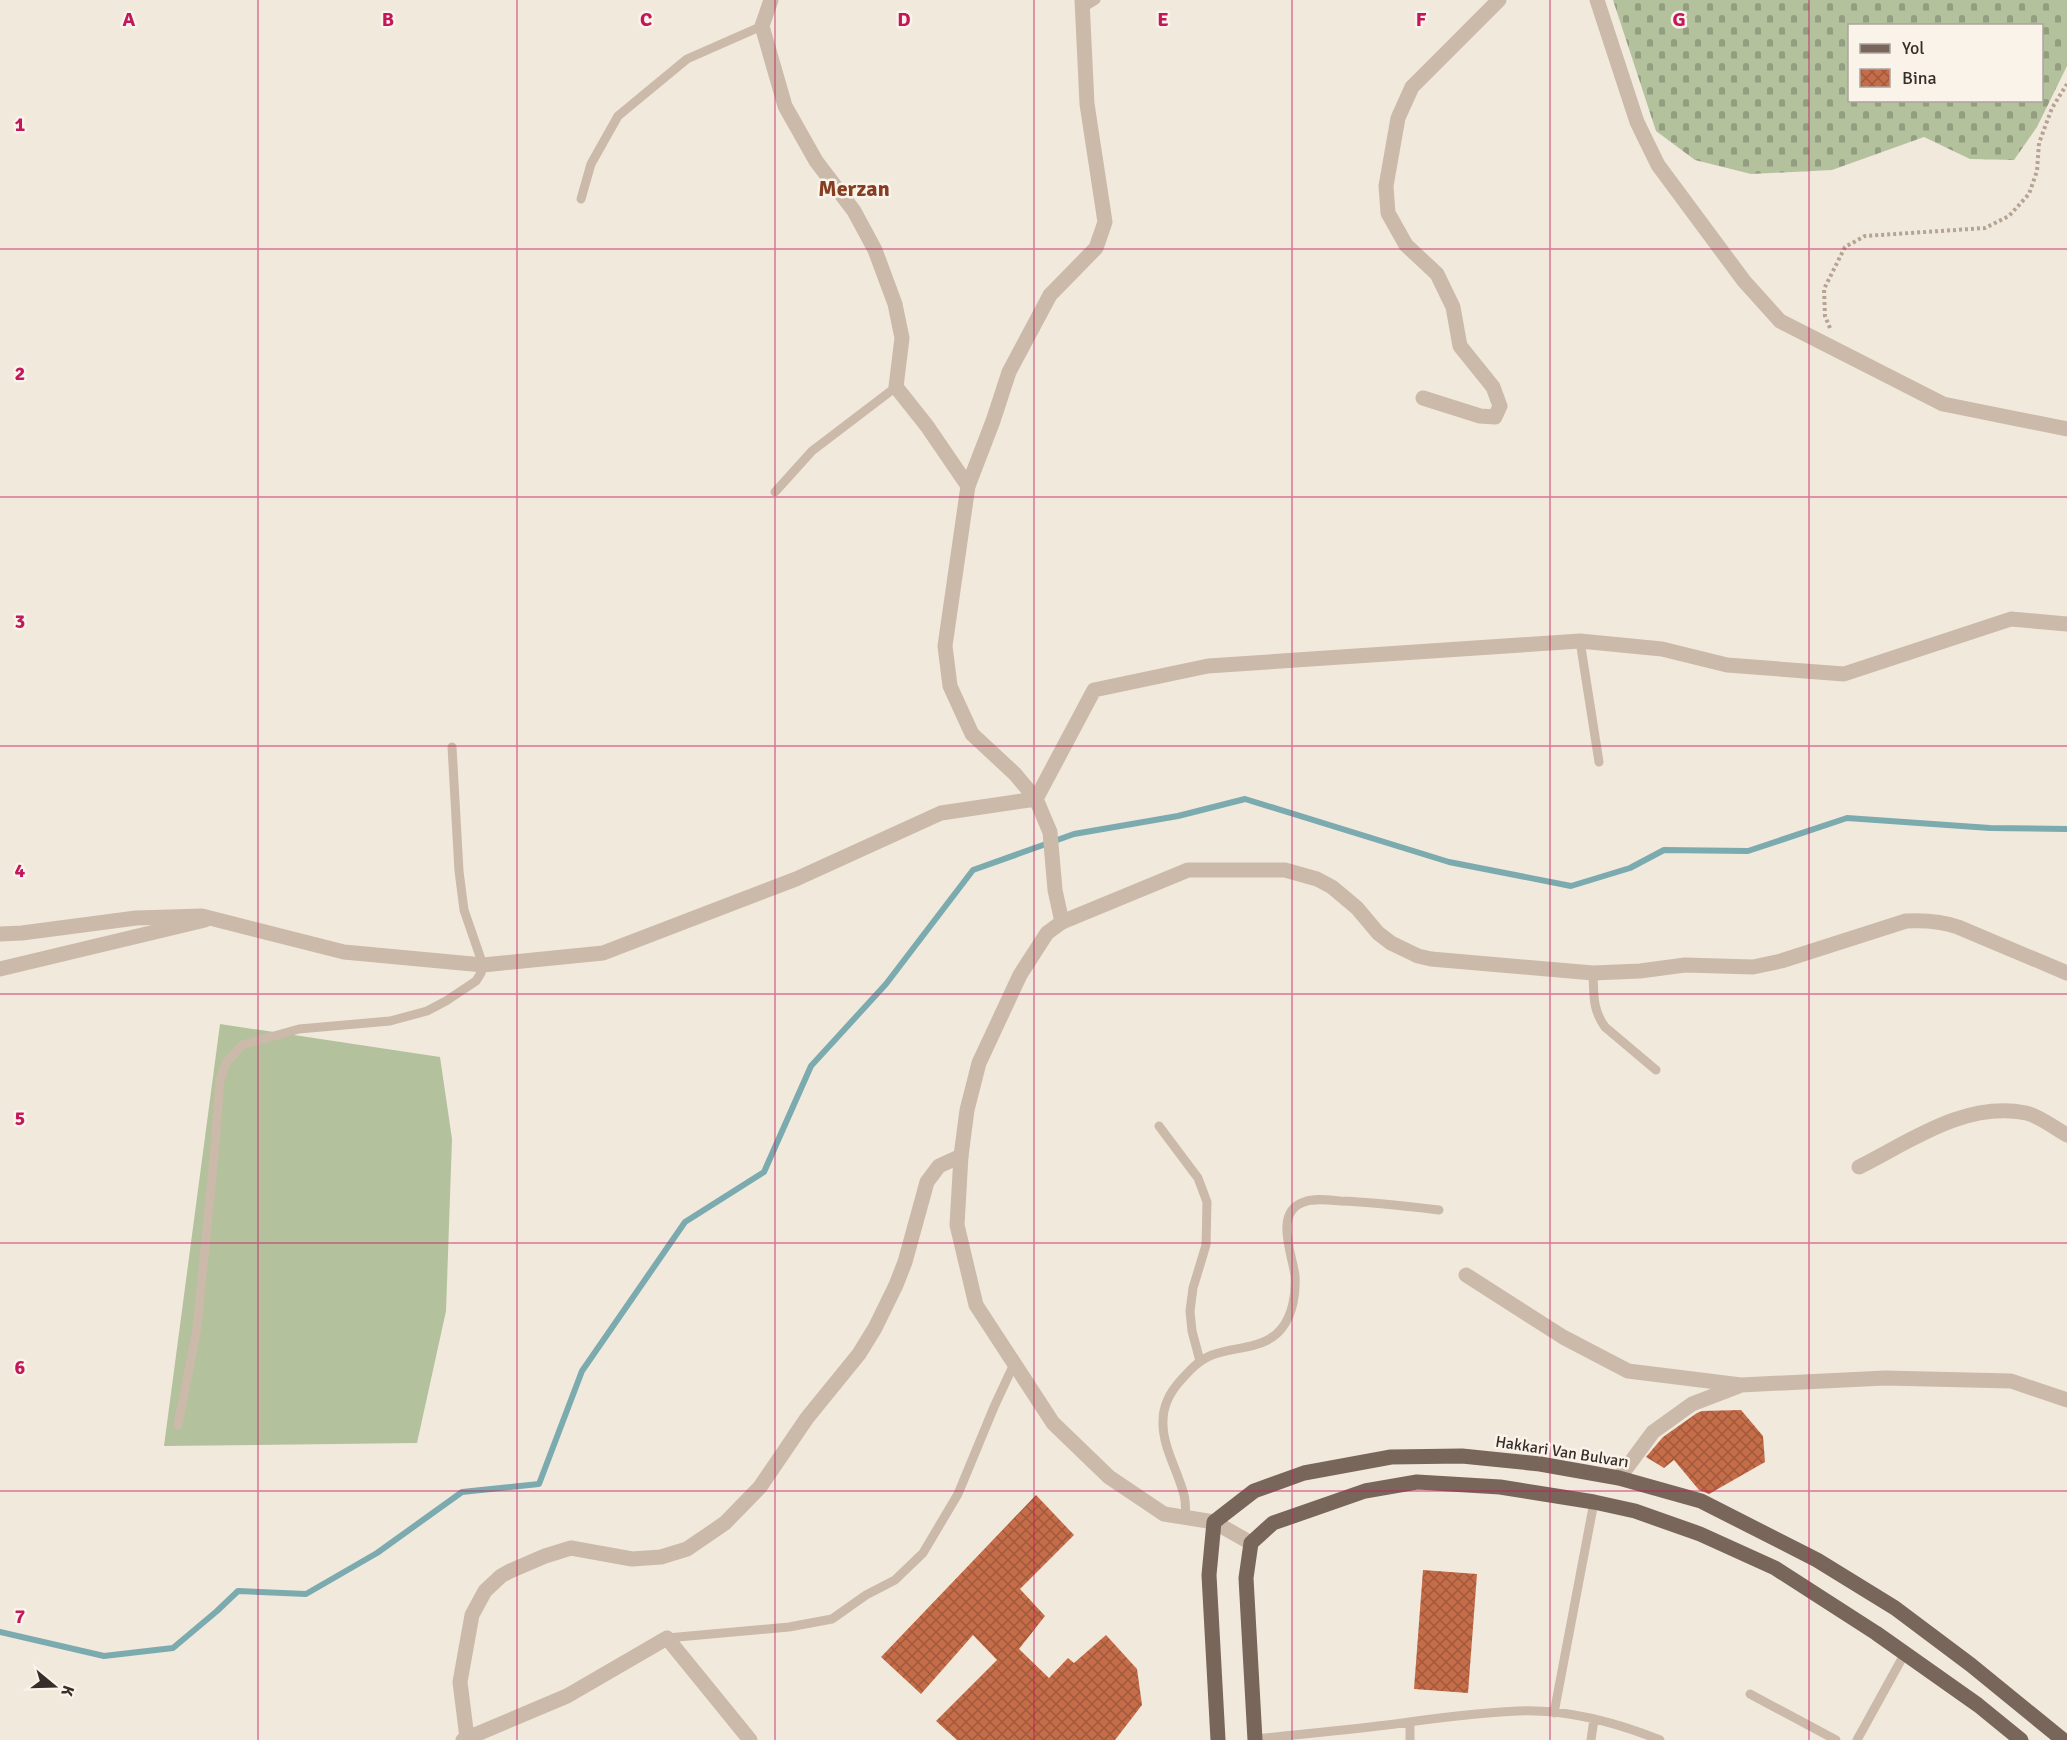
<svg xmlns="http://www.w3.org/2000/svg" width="2067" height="1740" font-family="Signika,sans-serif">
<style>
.cemetery{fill:url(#cemetery-stones);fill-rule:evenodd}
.garden{fill:#b4c19d}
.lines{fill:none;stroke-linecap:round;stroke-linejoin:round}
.stream{stroke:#7cabaf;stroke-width:6}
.building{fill:url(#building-cross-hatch)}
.path{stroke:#b6a493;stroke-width:4;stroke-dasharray:3 3;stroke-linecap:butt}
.service{stroke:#cbbaa9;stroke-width:9}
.minor{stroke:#cbbaa9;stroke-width:15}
.tertiary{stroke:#cbbaa9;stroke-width:15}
.primary{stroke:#79665a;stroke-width:15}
.grid{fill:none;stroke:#c2185b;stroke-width:1.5;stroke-opacity:0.55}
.labels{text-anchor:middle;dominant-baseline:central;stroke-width:5;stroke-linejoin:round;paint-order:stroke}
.street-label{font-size:16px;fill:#382e29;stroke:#faf3ea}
.district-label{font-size:22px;font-weight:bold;fill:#863e22;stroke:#faf3ea}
.grid-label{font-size:20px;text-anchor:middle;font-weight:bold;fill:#c2185b;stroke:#faf3ea;stroke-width:5;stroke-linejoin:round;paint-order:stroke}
</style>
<defs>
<pattern id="cemetery-stones" width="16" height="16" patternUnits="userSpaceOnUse" patternTransform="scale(1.5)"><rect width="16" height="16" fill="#b4c19d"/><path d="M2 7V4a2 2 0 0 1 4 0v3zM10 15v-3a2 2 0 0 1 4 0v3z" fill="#939d80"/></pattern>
<pattern id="building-cross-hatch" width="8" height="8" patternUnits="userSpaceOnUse" patternTransform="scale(1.5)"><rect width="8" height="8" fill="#c56c48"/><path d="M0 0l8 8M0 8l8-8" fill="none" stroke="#a1593c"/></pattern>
</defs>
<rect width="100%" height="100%" fill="#f2e9dd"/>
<!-- cemetery -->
<path class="cemetery" d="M1613,0H2067V66L2037,127L2014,160L1970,159L1924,137L1832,170L1751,174L1695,160L1656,131ZM1850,26H2042V100H1850Z"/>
<!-- garden -->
<path class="garden" d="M220,1024L440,1057L452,1139L446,1311L417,1443L164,1446Z"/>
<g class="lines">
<!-- stream -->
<path class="stream" d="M0,1632L104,1656L173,1648L217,1611L238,1591L306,1594L377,1553L462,1492L539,1484L582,1371L685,1222L764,1172L811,1066L886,984L973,870L1074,834L1178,816L1245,799L1449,862L1571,886L1630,868L1664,850L1748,851L1847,818L1990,828L2067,829"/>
</g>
<!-- building -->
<path class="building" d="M1741,1410L1763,1436L1765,1462L1709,1494L1699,1490L1674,1460L1664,1468L1646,1457L1663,1437L1697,1413L1702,1411Z
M1036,1495L1074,1535L1020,1589L1045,1616L1019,1649L1049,1678L1068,1658L1074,1663L1106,1635L1137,1669L1142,1705L1115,1740H957L936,1721L997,1660L973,1635L921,1694L881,1657Z
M1423,1570L1477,1574L1468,1693L1414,1689Z"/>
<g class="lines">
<!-- path -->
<path class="path" d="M1830,328L1825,316L1824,289L1845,247L1865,236L1985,228L2009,216L2029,194L2037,171L2039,143L2052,108L2067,84"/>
<!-- service -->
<path class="service" d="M1083,8L1096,0
M581,199L591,164L618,116L687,59L762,26
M775,492L812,451L896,387
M1580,641L1599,762
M1593,973C1594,994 1592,1009 1605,1027L1656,1070
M1159,1126L1198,1178L1207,1202L1206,1245L1193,1288L1190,1311L1192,1331L1200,1361
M178,1425L197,1328L214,1158L220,1080L226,1063L242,1045L299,1029L390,1021L427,1011L446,1001L476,981L481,973L483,965L464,910L459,871L452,747
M1186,1517C1185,1510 1186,1502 1184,1495C1178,1471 1162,1446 1163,1421C1163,1405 1170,1392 1181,1380C1190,1370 1199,1360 1212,1355C1236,1346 1265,1350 1282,1328C1293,1314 1296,1293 1295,1276C1293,1256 1273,1212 1304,1202C1315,1198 1328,1200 1340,1201C1373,1202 1406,1206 1439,1210
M667,1638L789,1627L832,1619L866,1595L895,1580L923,1553L958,1494L994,1407L1014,1364
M1750,1694L1836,1740
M1554,1713L1594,1502
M1410,1722V1740
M1255,1739C1301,1734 1348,1730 1395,1724C1436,1718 1477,1713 1518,1711C1566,1709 1615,1722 1660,1740
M1591,1740L1594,1719
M1857,1740L1905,1653"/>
<!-- minor -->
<path class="minor" d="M771,0L762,26L785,106L816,161L854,211L875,250L895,304L902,338L896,387L927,426L968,486
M1597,0L1637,122L1658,165L1744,281L1780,321L1943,404L2067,429
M1423,398L1480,416L1495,417L1500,406L1493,387L1460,346L1453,307L1437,274L1406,245L1388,213L1386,186L1398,118L1412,87L1499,0
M1036,799L1094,690L1208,666L1580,641L1662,649L1727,665L1844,674L2011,619L2067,624
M1062,922L1188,870H1285L1317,879L1332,887L1357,908L1378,933L1391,943L1418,956L1431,959L1593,973L1640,971L1685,965L1753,967L1781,961L1906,921C1924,920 1941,921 1958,927L2067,973
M0,969L205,920
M1859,1167C1911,1141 1965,1101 2026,1113C2040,1116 2054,1128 2067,1135
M1466,1275L1563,1337L1628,1371L1741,1385L1885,1378L2011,1381L2067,1400
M1619,1478L1653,1432L1692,1404L1739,1386
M467,1738L460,1682L472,1615L485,1591L501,1576L510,1571L545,1556L571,1548L632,1559L661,1557L687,1549L725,1523L760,1487L807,1418L859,1354L875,1328L896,1285L905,1262L927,1182L939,1166L961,1156
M463,1740L567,1696L667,1638L750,1740"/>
<!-- tertiary -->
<path class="tertiary" d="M1082,0L1087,104L1105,222L1096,248L1050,295L1009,372L993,421L968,486L945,646L950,686L972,734L1015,774L1036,799L1050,832L1055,890L1062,922L1047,933L1020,975L979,1063L967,1110L961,1156L957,1225L976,1305L1053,1423L1109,1477L1164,1514L1214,1522L1251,1543
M0,934L22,933L136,918L202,916L344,952L483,965L603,953L796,879L941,813L1036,799"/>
<!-- primary -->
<path class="primary" d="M1218,1740L1209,1575L1214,1522L1254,1491L1304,1473L1391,1457L1462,1456L1540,1464L1619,1478L1701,1501L1817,1560L1895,1608L1971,1665L2063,1740
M1255,1740L1246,1578L1251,1543L1273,1523L1365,1491L1417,1482L1500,1487L1594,1502L1635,1511L1700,1534L1775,1568L1876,1633L1978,1705L2021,1740"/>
</g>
<!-- grid -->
<path class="grid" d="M258,0V1740M517,0V1740M775,0V1740M1034,0V1740M1292,0V1740M1550,0V1740M1809,0V1740M0,249H2067M0,497H2067M0,746H2067M0,994H2067M0,1243H2067M0,1491H2067"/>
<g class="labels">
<!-- street labels -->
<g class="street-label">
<text transform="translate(1562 1452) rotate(9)">Hakkari Van Bulvarı</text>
</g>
<!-- district labels -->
<g class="district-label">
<text x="854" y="188">Merzan</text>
</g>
</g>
<g class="grid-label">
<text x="129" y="26">A</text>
<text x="388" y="26">B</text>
<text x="646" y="26">C</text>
<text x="904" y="26">D</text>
<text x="1163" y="26">E</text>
<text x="1421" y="26">F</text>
<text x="1679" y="26">G</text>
<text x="20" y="131">1</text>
<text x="20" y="380">2</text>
<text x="20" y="628">3</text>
<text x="20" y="877">4</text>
<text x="20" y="1125">5</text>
<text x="20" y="1374">6</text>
<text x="20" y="1623">7</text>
</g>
<!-- legend -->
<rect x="1848" y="24" width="195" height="78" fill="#faf3ea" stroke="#aca49d" stroke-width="1.5"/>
<rect x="1860" y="44" width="30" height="9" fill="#79665a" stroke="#aca49d" stroke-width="1.5"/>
<text x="1902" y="54" font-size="18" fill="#382e29">Yol</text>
<rect x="1860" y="69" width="30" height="18" fill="url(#building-cross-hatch)" stroke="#aca49d" stroke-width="1.5"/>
<text x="1902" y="84" font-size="18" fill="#382e29">Bina</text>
<!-- north arrow -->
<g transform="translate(54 1686) rotate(109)" stroke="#faf3ea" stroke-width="4.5" paint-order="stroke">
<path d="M0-4.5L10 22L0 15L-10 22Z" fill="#382e29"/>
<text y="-9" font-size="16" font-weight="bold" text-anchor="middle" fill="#382e29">K</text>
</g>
</svg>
